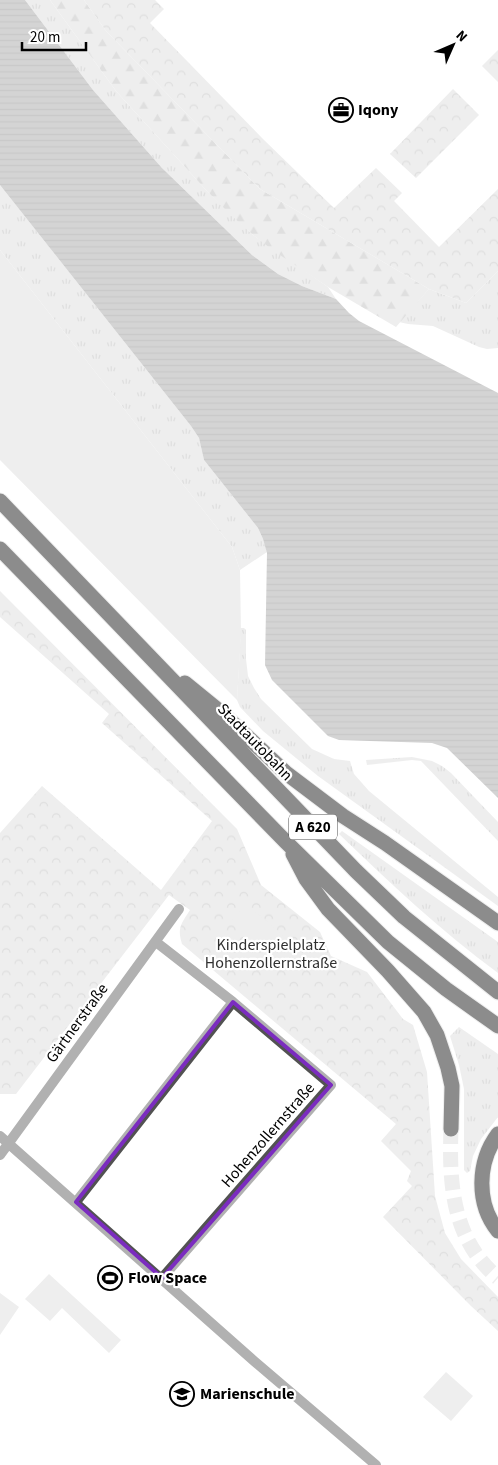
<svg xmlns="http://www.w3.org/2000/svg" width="498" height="1465" font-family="'Source Sans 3',sans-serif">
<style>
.grass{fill:url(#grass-tufts)}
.forest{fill:url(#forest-firs)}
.park{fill:url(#park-crowns)}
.garden{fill:#d9d9d9}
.water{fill:url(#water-rules)}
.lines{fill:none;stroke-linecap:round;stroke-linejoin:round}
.motorway-tunnel{stroke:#d9d9d9;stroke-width:15;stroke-dasharray:15 8;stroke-linecap:butt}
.motorway-casing{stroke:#dbdbdb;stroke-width:17}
.minor{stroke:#525252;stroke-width:10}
.motorway{stroke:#000;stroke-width:15}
.marked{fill:none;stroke:#7b2cbf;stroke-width:4;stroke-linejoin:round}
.labels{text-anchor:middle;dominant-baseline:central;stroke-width:4.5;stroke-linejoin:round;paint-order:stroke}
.shield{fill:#fff;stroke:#4c4c4c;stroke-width:1}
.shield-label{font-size:15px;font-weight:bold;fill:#000}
.poi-label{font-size:16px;font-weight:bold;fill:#000;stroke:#fff;text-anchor:start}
.street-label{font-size:16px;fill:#000;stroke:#fff}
.park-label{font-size:16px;fill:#303030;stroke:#fff}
</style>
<defs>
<pattern id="grass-tufts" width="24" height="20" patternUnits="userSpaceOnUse" patternTransform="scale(1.25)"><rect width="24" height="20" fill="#d9d9d9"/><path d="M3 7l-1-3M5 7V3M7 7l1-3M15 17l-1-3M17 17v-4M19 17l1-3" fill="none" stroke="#b8b8b8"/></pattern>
<pattern id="forest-firs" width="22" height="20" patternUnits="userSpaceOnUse" patternTransform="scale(1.25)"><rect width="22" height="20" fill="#d9d9d9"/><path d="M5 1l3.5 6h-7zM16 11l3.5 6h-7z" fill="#b8b8b8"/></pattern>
<pattern id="park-crowns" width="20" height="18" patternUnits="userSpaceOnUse" patternTransform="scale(1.25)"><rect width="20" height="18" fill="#d9d9d9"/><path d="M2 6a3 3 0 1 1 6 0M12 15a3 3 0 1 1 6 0" fill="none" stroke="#b8b8b8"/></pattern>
<pattern id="water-rules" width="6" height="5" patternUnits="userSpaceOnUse" patternTransform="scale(1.25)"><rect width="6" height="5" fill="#a0a0a0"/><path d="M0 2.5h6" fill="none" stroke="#888"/></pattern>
</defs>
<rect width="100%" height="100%" fill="#fff"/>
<!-- grass -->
<path class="grass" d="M25,0H50L116,91L206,190L253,235L328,287L336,299L302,286L278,274L252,255L162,168L93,90Z
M0,185L191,426L199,438L204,460L258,528L263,539L267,552L240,570L232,547L0,250Z
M498,271V348L487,349L479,347L433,326L408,324L399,322L429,289L466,303Z
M241,628H244L246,630V659L248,676L254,688L261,699L312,749L334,759L350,761L354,774L369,791L498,897V906L318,776L263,731L240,707L237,700Z
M412,757L432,761L442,766L451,773L498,822V841L421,761L412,760L367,765L366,760Z
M342,831L498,942V973C441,931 390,883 339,834Z
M459,1027L498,1054V1117L481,1139L473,1156L470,1171L467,1173L464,1170V1089L459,1065L450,1036Z"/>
<!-- forest -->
<path class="forest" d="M50,0H84L106,31L260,189L429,289L396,327L328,287L274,251L253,235L232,216L206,190L116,91Z"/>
<!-- park -->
<path class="park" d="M84,0H155L164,9L150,23L263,139L334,208L376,168L402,193L394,201L439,247L498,189V271L466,303L429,289L260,189L106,31Z
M498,50V82L482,66Z
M453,89L479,115L416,178L390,154Z
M0,591L237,829L261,885L320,932L331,956L367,972L403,1019L413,1025L427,1072L435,1196L445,1233L461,1259L498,1297V1331L471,1306L383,1217L412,1186L407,1181L411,1171L381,1141L396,1124L182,944C177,928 181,924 190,910L169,895L16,1094H0V833L42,786L161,890L212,821L102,723L109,714L0,617Z"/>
<!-- garden -->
<path class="garden" d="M0,250L232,547L240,570L241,635L237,700L0,460Z
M246,904L283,935L269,951L232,920Z
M49,1274L121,1340L109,1353L62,1308L50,1321L25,1299Z
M0,1293L19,1307L0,1335Z
M446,1372L473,1396L451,1421L423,1397Z"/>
<!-- water -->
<path class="water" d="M0,0H25L93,90L162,168L252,255L278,274L302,286L336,299L349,313L359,321L498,393V798L447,748L432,743L339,740L328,736L272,680L265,665L267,553L263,539L258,528L204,460L199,438L191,426L0,185Z"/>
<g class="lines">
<!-- motorway-tunnel -->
<path class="motorway-tunnel" d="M451,1129C449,1184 452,1239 498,1278"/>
<defs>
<path id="motorway" d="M0,501L356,871L404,917L498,992
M0,549L286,842L388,942L446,989L498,1026
M185,683L223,714L286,773L343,816L385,843L498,923
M293,854L306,879L328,909L388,971L424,1012L437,1035L448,1068L452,1086L451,1129
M498,1134C477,1162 476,1204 498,1231"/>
</defs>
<!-- motorway casing -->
<use href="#motorway" class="motorway-casing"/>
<!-- minor -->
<path class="minor" d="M156,942L233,1002L331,1085L162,1278
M0,1136L254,1361L376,1465
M0,1155L179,909
M76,1202L233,1002"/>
<!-- motorway -->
<use href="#motorway" class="motorway"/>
</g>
<!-- marked area -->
<path d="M0 0H498V1465H0ZM233,1002L331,1085L162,1278L76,1202Z" fill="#fff" fill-opacity=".55" fill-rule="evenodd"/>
<path class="marked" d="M233,1002L331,1085L162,1278L76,1202Z"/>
<!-- icons -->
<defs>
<symbol id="office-ring" viewBox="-11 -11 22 22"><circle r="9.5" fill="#fff" stroke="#000" stroke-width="1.5"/><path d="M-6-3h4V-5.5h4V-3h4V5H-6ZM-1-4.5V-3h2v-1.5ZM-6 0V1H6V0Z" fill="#000"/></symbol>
<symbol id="stadium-ring" viewBox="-11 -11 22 22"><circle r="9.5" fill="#fff" stroke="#000" stroke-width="1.5"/><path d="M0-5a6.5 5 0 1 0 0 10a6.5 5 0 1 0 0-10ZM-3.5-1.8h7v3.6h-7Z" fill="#000"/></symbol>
<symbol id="school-ring" viewBox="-11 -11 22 22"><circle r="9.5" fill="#fff" stroke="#000" stroke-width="1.5"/><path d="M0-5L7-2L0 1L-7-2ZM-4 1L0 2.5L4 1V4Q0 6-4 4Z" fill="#000"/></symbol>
</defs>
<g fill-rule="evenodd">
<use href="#office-ring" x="327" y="96" width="28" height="28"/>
<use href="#stadium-ring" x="96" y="1264" width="28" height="28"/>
<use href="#school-ring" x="168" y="1380" width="28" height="28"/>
</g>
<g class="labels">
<!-- shield labels -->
<rect class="shield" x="289" y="814.5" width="48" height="25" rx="4"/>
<g class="shield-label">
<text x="313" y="827">A 620</text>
</g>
<!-- poi labels -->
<g class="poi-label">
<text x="358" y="110">Iqony</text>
<text x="128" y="1278">Flow Space</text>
<text x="200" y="1394">Marienschule</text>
</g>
<!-- street labels -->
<g class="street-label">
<text transform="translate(255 742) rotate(46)">Stadtautobahn</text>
<text transform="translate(77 1023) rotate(-54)">Gärtnerstraße</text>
<text transform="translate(268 1135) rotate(-49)">Hohenzollernstraße</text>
</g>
<!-- park labels -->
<g class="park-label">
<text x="271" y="945">Kinderspielplatz<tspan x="271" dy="18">Hohenzollernstraße</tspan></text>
</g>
</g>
<!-- north arrow -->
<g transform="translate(453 45) rotate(45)" stroke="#ffffff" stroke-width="4" paint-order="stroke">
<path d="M0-4L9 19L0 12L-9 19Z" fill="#000000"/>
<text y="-8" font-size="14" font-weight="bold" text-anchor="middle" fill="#000000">N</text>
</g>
<!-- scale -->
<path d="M22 42v8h64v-8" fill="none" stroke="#000000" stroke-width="2.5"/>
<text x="30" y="42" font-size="15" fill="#000000" stroke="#ffffff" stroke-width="4" paint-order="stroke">20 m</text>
</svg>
